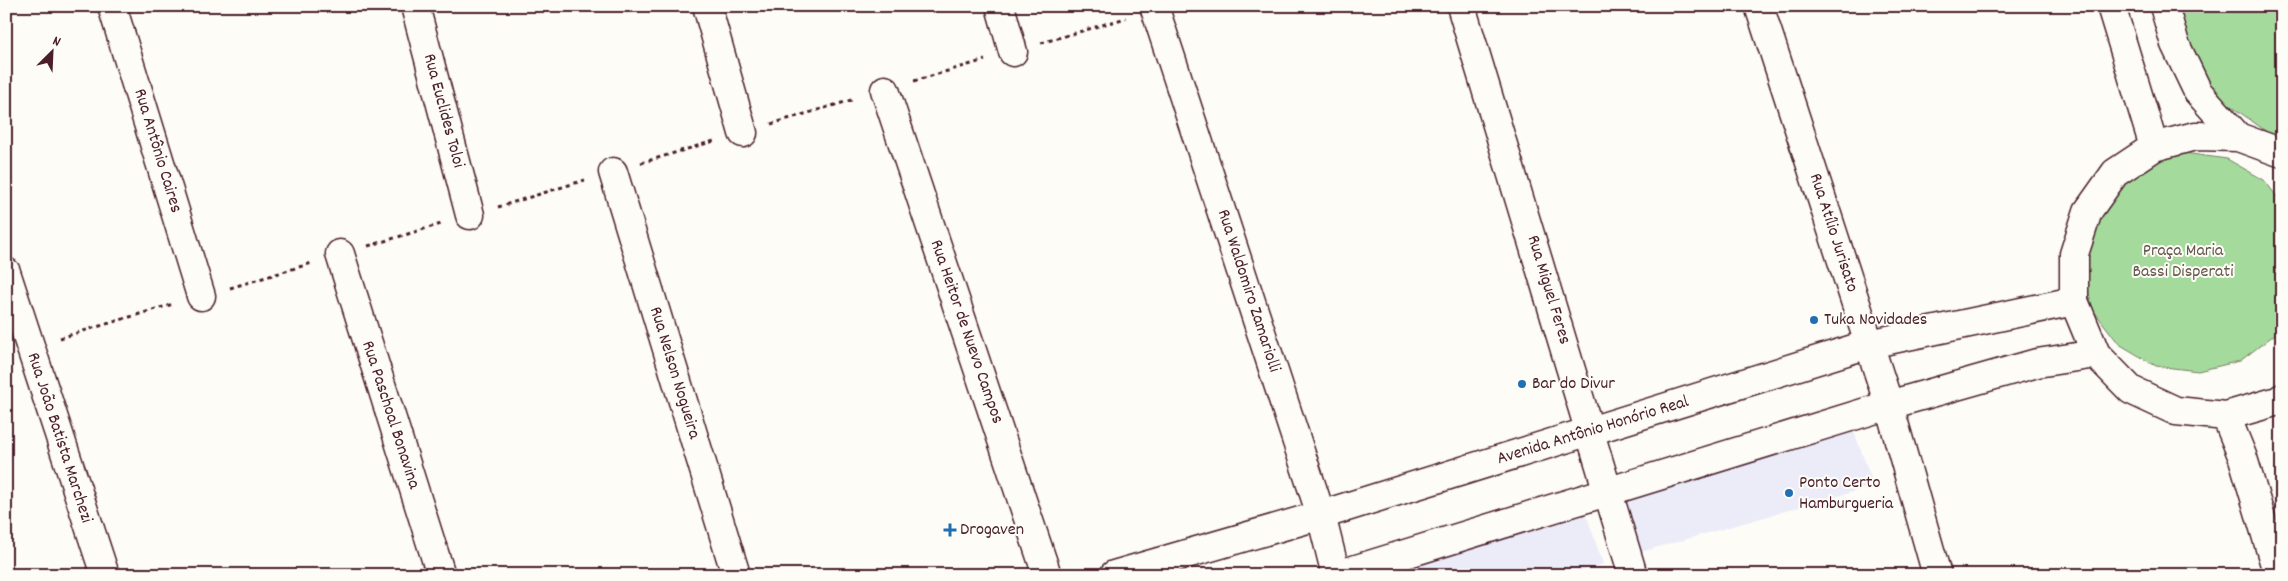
<svg xmlns="http://www.w3.org/2000/svg" width="2288" height="581" font-family="Dekko,sans-serif">
<style>
.built{fill:#ebecf8}
.green{fill:#a5da9d;stroke:#787c64}
.lines{fill:none;stroke-linecap:round;stroke-linejoin:round}
.street-casing{stroke:#4a1f2b;stroke-width:31}
.secondary-casing{stroke:#4a1f2b;stroke-width:31}
.path{stroke:#4a1f2b;stroke-width:3;stroke-dasharray:4 4;stroke-linecap:butt}
.street{stroke:#fdfcf7;stroke-width:28}
.secondary{stroke:#fdfcf7;stroke-width:28}
.poi-dot{fill:#1f6fb2;stroke:#fdfcf7;stroke-width:2}
.labels{text-anchor:middle;dominant-baseline:central;stroke-width:4;stroke-linejoin:round;paint-order:stroke}
.street-label{font-size:18px;fill:#4a1f2b;stroke:#fdfcf7}
.park-label{font-size:18px;fill:#65574d;stroke:#fdfcf7}
.poi-label{font-size:18px;fill:#4a1f2b;stroke:#fdfcf7;text-anchor:start}
</style>
<rect width="100%" height="100%" fill="#fdfcf7"/>
<filter id="ink" filterUnits="userSpaceOnUse"><feTurbulence type="fractalNoise" baseFrequency=".02" numOctaves="2"/><feDisplacementMap in="SourceGraphic" scale="10" xChannelSelector="R" yChannelSelector="G"/><feConvolveMatrix kernelMatrix="1 2 1 2 8 2 1 2 1" color-interpolation-filters="sRGB"/></filter>
<g filter="url(#ink)">
<!-- built -->
<path class="built" d="M1853,429L1874,486L1630,555L1615,493Z
M1580,511L1588,519L1603,564L1567,575H1351Z"/>
<!-- green -->
<path class="green" d="M2176,6H2282V139L2274,137L2199,83Z
M2184,153L2227,159L2264,180L2282,203V322L2274,335L2240,361L2198,371L2156,366L2119,344L2093,310L2082,269L2109,189L2143,163Z"/>
<g class="lines">
<defs>
<path id="street" d="M112,6L201,296
M415,6L470,215
M707,6L743,133
M1000,6L1013,52
M1461,6L1633,575
M1759,6L1889,405L1937,575
M1155,9L1321,515L1336,575
M885,90L1047,575
M613,172L736,575
M340,254L441,575
M6,272L105,575"/>
<path id="secondary" d="M2111,6L2154,147
M2164,6L2175,44L2198,92L2238,137
M2282,153L2238,137L2195,136L2154,147L2115,173L2088,211L2074,254V301L2096,354L2131,390L2176,411L2226,416L2278,401L2282,398
M2226,416L2243,458L2278,575
M1114,575L1321,515L1869,344L2074,301
M1337,575L1889,405L2037,363L2096,354"/>
</defs>
<!-- street casing -->
<use href="#street" class="street-casing"/>
<!-- secondary casing -->
<use href="#secondary" class="secondary-casing"/>
<!-- path -->
<path class="path" d="M1041,43L1126,18
M914,81L985,60
M771,124L855,99
M641,163L714,141
M498,207L585,180
M368,246L441,224
M230,288L312,263
M60,338L173,304"/>
<!-- street -->
<use href="#street" class="street"/>
<!-- secondary -->
<use href="#secondary" class="secondary"/>
</g>
</g>
<!-- markers -->
<g class="poi-dot">
<circle cx="1814" cy="320" r="5"/>
<circle cx="1522" cy="384" r="5"/>
<circle cx="1789" cy="493" r="5"/>
<path d="M947.5 522.5h5v5h5v5h-5v5h-5v-5h-5v-5h5z"/>
</g>
<g class="labels">
<!-- street labels -->
<g class="street-label">
<text transform="translate(443 111) rotate(75)">Rua Euclides Toloi</text>
<text transform="translate(157 151) rotate(73)">Rua Antônio Caires</text>
<text transform="translate(1833 233) rotate(72)">Rua Atílio Jurisato</text>
<text transform="translate(1548 290) rotate(73)">Rua Miguel Feres</text>
<text transform="translate(1248 291) rotate(72)">Rua Waldomiro Zamariolli</text>
<text transform="translate(966 332) rotate(71)">Rua Heitor de Nuevo Campos</text>
<text transform="translate(674 373) rotate(73)">Rua Nelson Nogueira</text>
<text transform="translate(390 415) rotate(72)">Rua Paschoal Bonavina</text>
<text transform="translate(1593 431) rotate(-17)">Avenida Antônio Honório Real</text>
<text transform="translate(59 438) rotate(72)">Rua João Batista Marchezi</text>
</g>
<!-- park labels -->
<g class="park-label">
<text x="2183" y="251">Praça Maria<tspan x="2183" dy="21">Bassi Disperati</tspan></text>
</g>
<!-- poi labels -->
<g class="poi-label">
<text x="1824" y="320">Tuka Novidades</text>
<text x="1532" y="384">Bar do Divur</text>
<text x="1799" y="483">Ponto Certo<tspan x="1799" dy="21">Hamburgueria</tspan></text>
<text x="960" y="530">Drogaven</text>
</g>
</g>
<!-- margin -->
<rect width="2288" height="581" fill="none" stroke="#fdfcf7" stroke-width="25"/>
<rect x="12" y="12" width="2263" height="556" fill="none" stroke="#4a1f2b" stroke-width="2" filter="url(#ink)"/>
<!-- north arrow -->
<g transform="translate(52 52) rotate(24)" stroke="#fdfcf7" stroke-width="4" paint-order="stroke">
<path d="M0-4L9 19L0 12L-9 19Z" fill="#4a1f2b"/>
<text y="-8" font-size="14" font-weight="bold" text-anchor="middle" fill="#4a1f2b">N</text>
</g>
</svg>
